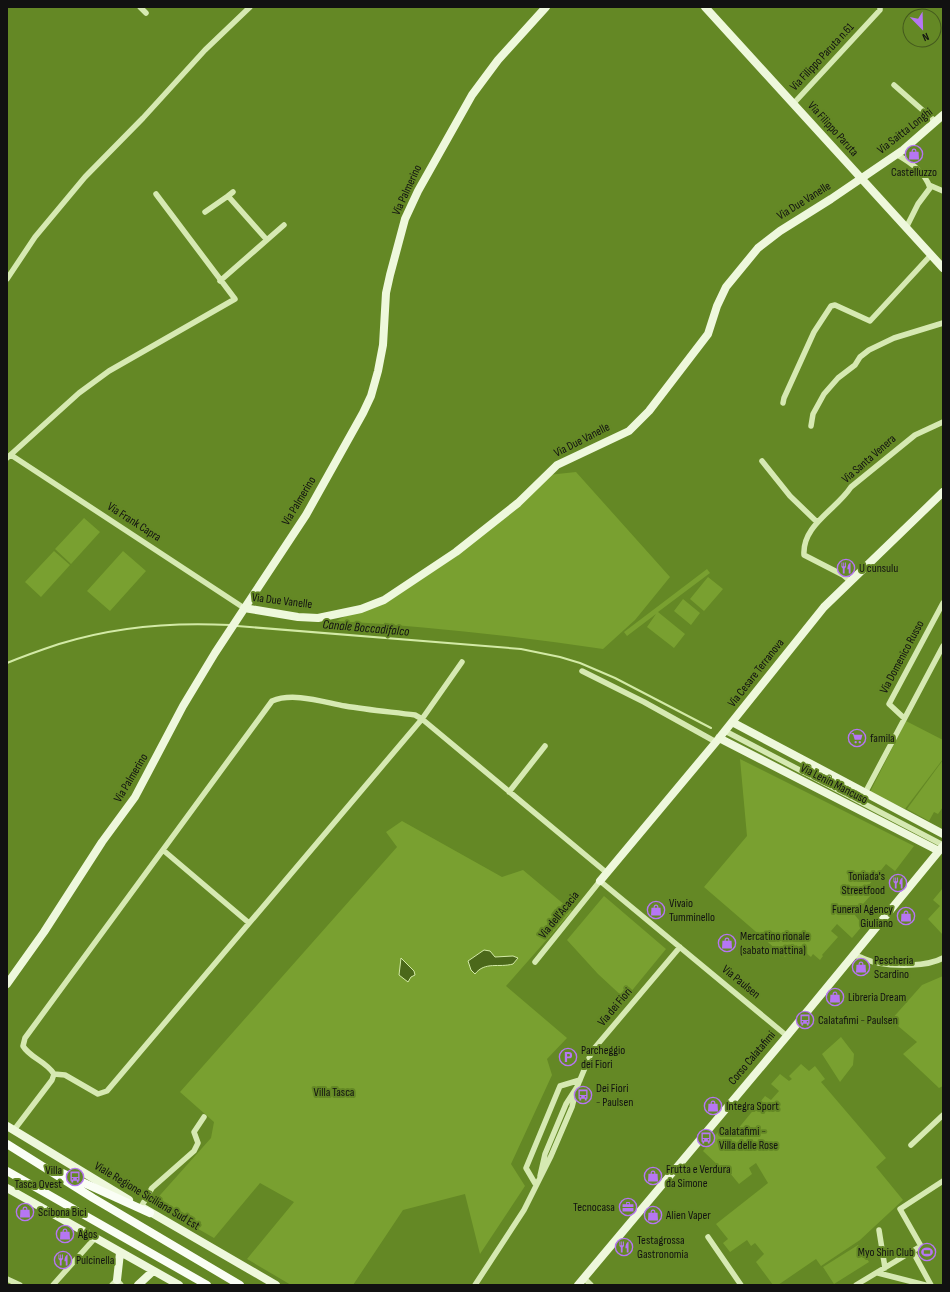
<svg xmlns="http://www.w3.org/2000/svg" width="950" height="1292" font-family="'Sofia Sans Condensed',sans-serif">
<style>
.green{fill:#79a030}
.water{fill:#4b681a;stroke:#d3eaa6}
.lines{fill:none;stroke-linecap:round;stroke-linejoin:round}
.stream{stroke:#d3eaa6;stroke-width:2}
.street{stroke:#d6e9b2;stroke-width:5.5}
.secondary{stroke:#eef8dc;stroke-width:8}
.primary{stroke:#fafef5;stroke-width:8}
.labels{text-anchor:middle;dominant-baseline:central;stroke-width:4;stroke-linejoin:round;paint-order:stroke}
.street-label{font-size:12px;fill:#111;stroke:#648825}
.poi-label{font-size:12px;fill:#111;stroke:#648825;text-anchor:start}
.park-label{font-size:12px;fill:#111;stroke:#648825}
.water-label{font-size:13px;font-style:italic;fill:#111;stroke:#648825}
</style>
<rect width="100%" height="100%" fill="#648825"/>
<!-- green -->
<path class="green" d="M576,472L670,577L635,620L603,649C514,636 425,626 336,621L406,585L518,503L548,475Z
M84,518L100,532L71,564L55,549Z
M54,551L70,565L41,597L25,582Z
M123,551L146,571L110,611L87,591Z
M707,569L710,573L658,612L685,634L674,648L647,627L656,614L627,636L624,632Z
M708,577L723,589L704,611L690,599Z
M683,599L700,613L691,625L674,611Z
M906,721L943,740V759L905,809L870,792Z
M740,759L914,846L895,871L886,864L865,890L871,895L854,914L863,925L852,938L837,924L831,931L838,937L822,955L823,956L820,960L813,954L811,957L796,945L785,957L704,887L747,836Z
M943,760V807L938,814L934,812L929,821L907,809Z
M402,821L502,877L523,870L572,911L506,986L567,1038L547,1059L552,1075L511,1164L525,1186L480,1254L465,1194L403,1210L353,1285H291L247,1259L294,1202L260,1183L214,1238L153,1203L211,1138L214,1122L180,1092L397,847L386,832Z
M943,888V935L928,919L940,906L933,900Z
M604,896L666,949L625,999L598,974L567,940Z
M943,976V1086L939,1088L903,1054L917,1042L891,1020L922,985Z
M841,1037L854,1054L853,1065L840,1082L822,1054Z
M801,1064L809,1071L815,1066L825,1079L821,1082L886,1158L876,1167L903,1200L860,1240L821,1266L816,1259L778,1285H773L756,1262L764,1254L755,1243L751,1246L747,1240L730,1252L723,1243L728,1239L716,1224L768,1183L756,1163L749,1168L752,1174L739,1184L725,1167L721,1168L703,1151L721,1128L732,1136L765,1096L771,1100L779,1091L771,1084L780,1074L789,1081L792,1079L789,1076Z
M858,1245L869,1262L834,1284L823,1267Z"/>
<!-- water -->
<path class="water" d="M484,950L490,951L495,957L513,956L518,958L513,964C499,968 485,961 475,974L471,970L468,961Z
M401,958L414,971L415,975L411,977L408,982L399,975Z"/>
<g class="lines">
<!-- stream -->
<path class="stream" d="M237,626L521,649L560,657L580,663L615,678L711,728
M7,663C24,656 41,650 59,644C113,627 173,622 230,625"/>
<!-- street -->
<path class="street" d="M140,7L146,13
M894,85L936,122
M794,103L880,10V7
M896,154C910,162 925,172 930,188L918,204L906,228
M929,185L943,191
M233,192L228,196L267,240
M205,212L228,196
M7,279L35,237L85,177L143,118L205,50L250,7
M220,281L284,225
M783,403L784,398L814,332L831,306L835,305L870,321L931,255
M811,426L813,414L824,394L838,378L855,365L860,357L869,350L894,338L943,323
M11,455L244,608
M7,458L79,393L109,371L235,299L156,194
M762,461L790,496L817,522
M850,581L843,575L804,555C802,525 836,510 851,487L915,435L943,422
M462,662L422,719L107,1091L98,1094L65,1075L54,1074C46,1061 30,1058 23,1046L25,1038L272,701C293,692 323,702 345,706C368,710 392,712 415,715L422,719L607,873
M582,671L644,702L716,742
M904,718L889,704L943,603
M725,731L943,845
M509,792L545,746
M865,793L943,646
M163,850L249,923
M854,955C862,957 870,962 878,963C895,966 927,967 943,958
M535,962L600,881L787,1036
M14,1130L52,1080L54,1074
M911,1145L943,1115
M540,1176L545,1154L566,1104L577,1087L592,1051L680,947
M536,1185L526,1168L560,1086L580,1080
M141,1207L152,1188L194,1151L198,1143L194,1132L204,1117
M879,1230L885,1268
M708,1237L741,1285
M913,1252L931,1285
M878,1273L925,1285
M584,1278L591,1285
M7,1279L20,1285
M53,1285L95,1238
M112,1285L117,1280L121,1285
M475,1285L524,1210L551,1156L572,1107L576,1091
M856,1285L921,1246L900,1209L943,1181"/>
<!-- secondary -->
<path class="secondary" d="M705,7L943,268
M244,608L298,617L318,618L361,609L384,600L456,552L518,503L557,465L629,431L649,411L708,334L717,306L726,287L758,248L780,231L831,199L903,150L943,115
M732,722L943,834
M719,738L939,851
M600,881L716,742L824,607L943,492
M7,984L44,932L102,842L135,797L183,706L215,653L306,515L363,413L371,396L378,371L383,345L386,293L390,275L405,219L418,191L472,95L498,60L546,7
M7,1126L129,1200
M7,1188L179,1285
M145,1209L276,1285
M117,1280L120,1253
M138,1285L153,1271
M578,1285L787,1036L943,846"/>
<!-- primary -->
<path class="primary" d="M7,1144L93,1198L240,1285
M7,1171L207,1285
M60,1172L150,1213"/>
</g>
<!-- icons -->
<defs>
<symbol id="shop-ring" viewBox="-11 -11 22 22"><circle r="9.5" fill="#648825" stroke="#b676f3" stroke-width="1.5"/><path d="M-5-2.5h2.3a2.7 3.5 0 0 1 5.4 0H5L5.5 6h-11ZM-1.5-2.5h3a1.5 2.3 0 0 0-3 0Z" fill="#b676f3"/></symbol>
<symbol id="restaurant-ring" viewBox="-11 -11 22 22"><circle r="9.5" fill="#648825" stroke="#b676f3" stroke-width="1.5"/><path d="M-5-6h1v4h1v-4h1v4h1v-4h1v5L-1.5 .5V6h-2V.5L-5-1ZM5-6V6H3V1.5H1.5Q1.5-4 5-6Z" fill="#b676f3"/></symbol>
<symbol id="supermarket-ring" viewBox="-11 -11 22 22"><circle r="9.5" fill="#648825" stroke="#b676f3" stroke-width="1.5"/><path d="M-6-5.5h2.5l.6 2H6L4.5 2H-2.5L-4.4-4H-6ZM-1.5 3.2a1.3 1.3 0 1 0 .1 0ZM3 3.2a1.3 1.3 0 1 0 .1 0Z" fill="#b676f3"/></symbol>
<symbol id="bus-ring" viewBox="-11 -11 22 22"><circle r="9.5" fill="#648825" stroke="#b676f3" stroke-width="1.5"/><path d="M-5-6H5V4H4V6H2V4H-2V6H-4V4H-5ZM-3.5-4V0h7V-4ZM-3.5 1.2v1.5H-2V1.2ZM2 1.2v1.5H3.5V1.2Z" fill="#b676f3"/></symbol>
<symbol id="parking-ring" viewBox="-11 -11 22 22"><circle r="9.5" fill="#648825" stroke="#b676f3" stroke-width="1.5"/><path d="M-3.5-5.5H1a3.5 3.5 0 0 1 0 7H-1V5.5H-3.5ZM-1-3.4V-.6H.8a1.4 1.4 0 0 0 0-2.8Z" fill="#b676f3"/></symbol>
<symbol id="office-ring" viewBox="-11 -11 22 22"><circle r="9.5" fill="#648825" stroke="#b676f3" stroke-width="1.5"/><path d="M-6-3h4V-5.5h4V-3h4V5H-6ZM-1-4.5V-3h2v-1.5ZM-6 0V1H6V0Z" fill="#b676f3"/></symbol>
<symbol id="stadium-ring" viewBox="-11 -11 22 22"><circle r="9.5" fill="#648825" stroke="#b676f3" stroke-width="1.5"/><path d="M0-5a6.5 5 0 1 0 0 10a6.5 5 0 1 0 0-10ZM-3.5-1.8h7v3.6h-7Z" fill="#b676f3"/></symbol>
</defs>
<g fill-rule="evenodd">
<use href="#shop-ring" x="904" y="144" width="20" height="20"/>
<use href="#restaurant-ring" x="836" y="558" width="20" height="20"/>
<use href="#supermarket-ring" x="847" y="728" width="20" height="20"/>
<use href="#restaurant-ring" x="888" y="873" width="20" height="20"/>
<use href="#shop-ring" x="646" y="900" width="20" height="20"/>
<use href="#shop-ring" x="896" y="906" width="20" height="20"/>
<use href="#shop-ring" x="717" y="933" width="20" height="20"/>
<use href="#shop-ring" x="851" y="957" width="20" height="20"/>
<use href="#shop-ring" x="825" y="987" width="20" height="20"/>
<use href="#bus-ring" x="795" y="1010" width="20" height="20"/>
<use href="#parking-ring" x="558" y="1047" width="20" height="20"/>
<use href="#bus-ring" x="573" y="1085" width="20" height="20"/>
<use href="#shop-ring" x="703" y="1096" width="20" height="20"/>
<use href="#bus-ring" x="696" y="1128" width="20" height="20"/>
<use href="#shop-ring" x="643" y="1166" width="20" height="20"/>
<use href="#bus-ring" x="65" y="1167" width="20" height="20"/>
<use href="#office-ring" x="618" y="1197" width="20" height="20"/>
<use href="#shop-ring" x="15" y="1202" width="20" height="20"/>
<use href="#shop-ring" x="643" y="1205" width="20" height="20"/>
<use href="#shop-ring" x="55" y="1224" width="20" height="20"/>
<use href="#restaurant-ring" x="614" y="1237" width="20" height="20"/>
<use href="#stadium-ring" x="917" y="1242" width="20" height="20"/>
<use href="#restaurant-ring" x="53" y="1250" width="20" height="20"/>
</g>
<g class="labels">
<!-- street labels -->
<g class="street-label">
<text transform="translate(822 57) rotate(-47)">Via Filippo Paruta n.61</text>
<text transform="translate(833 129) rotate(48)">Via Filippo Paruta</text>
<text transform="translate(905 131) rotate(-38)">Via Saitta Longhi</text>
<text transform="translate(407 190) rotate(-65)">Via Palmerino</text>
<text transform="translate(804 201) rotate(-32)">Via Due Vanelle</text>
<text transform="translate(582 440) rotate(-27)">Via Due Vanelle</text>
<text transform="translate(869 459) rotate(-41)">Via Santa Venera</text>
<text transform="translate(299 501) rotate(-59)">Via Palmerino</text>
<text transform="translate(134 522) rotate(33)">Via Frank Capra</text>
<text transform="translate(282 601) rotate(7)">Via Due Vanelle</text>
<text transform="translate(902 657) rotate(-62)">Via Domenico Russo</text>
<text transform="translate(756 673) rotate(-52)">Via Cesare Terranova</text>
<text transform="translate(131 778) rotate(-59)">Via Palmerino</text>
<text transform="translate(834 784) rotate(27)">Via Lenin Mancuso</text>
<text transform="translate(559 915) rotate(-51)">Via dell'Acacia</text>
<text transform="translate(741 982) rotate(39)">Via Paulsen</text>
<text transform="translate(615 1007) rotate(-50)">Via dei Fiori</text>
<text transform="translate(752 1058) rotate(-50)">Corso Calatafimi</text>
<text transform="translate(147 1196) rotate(31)">Viale Regione Siciliana Sud Est</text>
</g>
<!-- poi labels -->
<g class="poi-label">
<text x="914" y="172" text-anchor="middle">Castelluzzo</text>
<text x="859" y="568">U cunsulu</text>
<text x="870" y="738">famila</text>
<text x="885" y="876" text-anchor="end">Toniada's<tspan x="885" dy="14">Streetfood</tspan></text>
<text x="669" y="903">Vivaio<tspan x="669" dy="14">Tumminello</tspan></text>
<text x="893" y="909" text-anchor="end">Funeral Agency<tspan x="893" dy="14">Giuliano</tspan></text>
<text x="740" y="936">Mercatino rionale<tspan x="740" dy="14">(sabato mattina)</tspan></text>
<text x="874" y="960">Pescheria<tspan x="874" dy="14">Scardino</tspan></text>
<text x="848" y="997">Libreria Dream</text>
<text x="818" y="1020">Calatafimi - Paulsen</text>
<text x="581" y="1050">Parcheggio<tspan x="581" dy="14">dei Fiori</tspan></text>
<text x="596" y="1088">Dei Fiori<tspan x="596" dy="14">- Paulsen</tspan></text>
<text x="726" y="1106">Integra Sport</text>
<text x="719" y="1131">Calatafimi -<tspan x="719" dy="14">Villa delle Rose</tspan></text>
<text x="666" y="1169">Frutta e Verdura<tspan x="666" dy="14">da Simone</tspan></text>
<text x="62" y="1170" text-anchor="end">Villa<tspan x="62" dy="14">Tasca Ovest</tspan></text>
<text x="615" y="1207" text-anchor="end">Tecnocasa</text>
<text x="38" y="1212">Scibona Bici</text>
<text x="666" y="1215">Alien Vaper</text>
<text x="78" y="1234">Agos</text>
<text x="637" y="1240">Testagrossa<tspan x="637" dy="14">Gastronomia</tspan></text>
<text x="914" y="1252" text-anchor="end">Myo Shin Club</text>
<text x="76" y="1260">Pulcinella</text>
</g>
<!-- park labels -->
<g class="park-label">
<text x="334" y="1092">Villa Tasca</text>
</g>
<!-- water labels -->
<g class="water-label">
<text transform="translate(366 628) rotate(5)">Canale Boccadifalco</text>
</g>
</g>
<!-- border -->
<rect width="950" height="1292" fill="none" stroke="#111111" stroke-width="16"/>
<!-- north arrow -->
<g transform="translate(922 28) rotate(157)"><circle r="19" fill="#648825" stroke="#43581d"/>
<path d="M0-3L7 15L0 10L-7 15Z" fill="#b676f3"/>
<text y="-6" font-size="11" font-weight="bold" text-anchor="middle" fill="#111111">N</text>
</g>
</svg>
